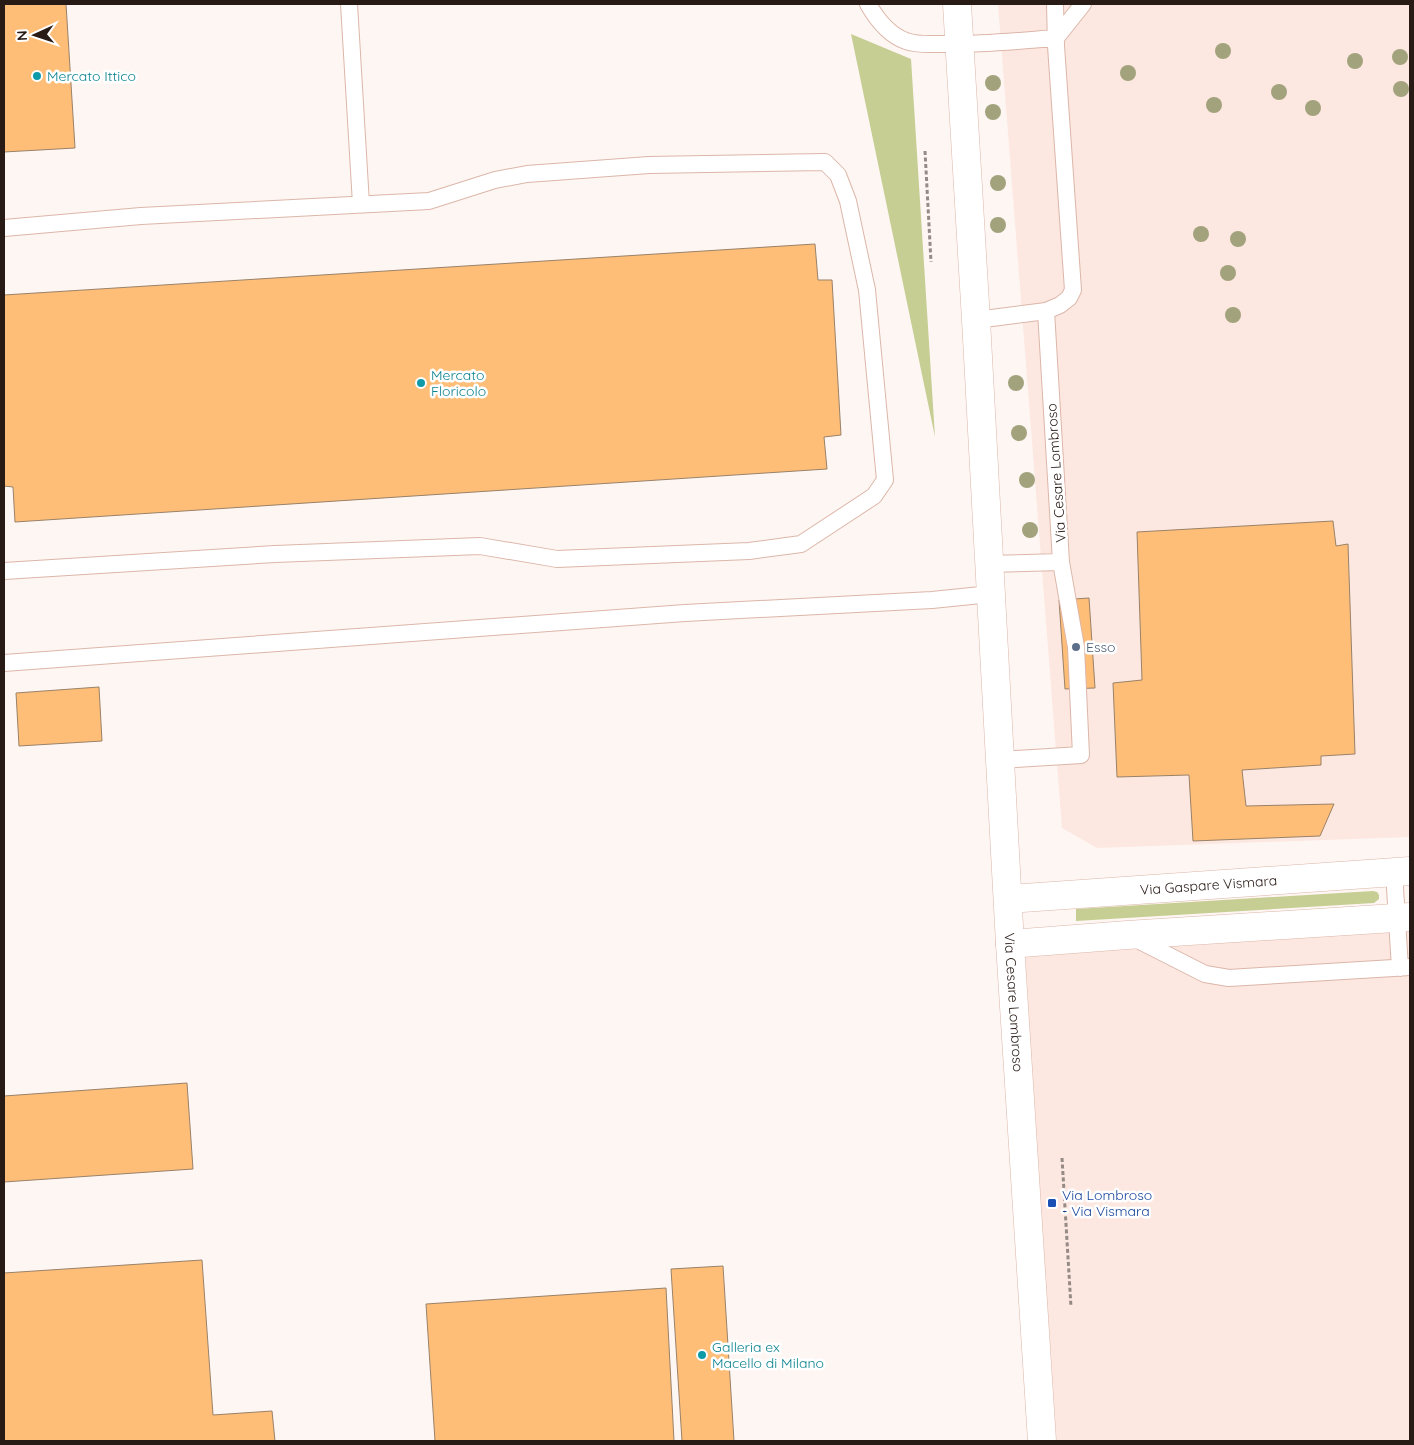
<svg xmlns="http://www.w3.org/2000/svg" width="1414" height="1445" font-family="Quicksand,sans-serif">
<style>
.built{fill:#fce8e1}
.green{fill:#c6ce94}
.building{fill:#ffbe78;stroke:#9a8167}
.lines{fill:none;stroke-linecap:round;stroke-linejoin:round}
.lane-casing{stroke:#dcb6a9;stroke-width:18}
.secondary-casing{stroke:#dcb6a9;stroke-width:29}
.path{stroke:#958a86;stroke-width:3;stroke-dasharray:4 2.5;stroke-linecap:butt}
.lane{stroke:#fff;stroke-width:16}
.secondary{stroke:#fff;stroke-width:28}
.tree{fill:#a2a27d}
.culture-dot{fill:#0f9aa8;stroke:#fff;stroke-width:2}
.service-dot{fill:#5c6f8a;stroke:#fff;stroke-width:2}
.transit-dot{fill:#1a4fb4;stroke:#fff;stroke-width:2}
.labels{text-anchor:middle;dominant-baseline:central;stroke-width:5;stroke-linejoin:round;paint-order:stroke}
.culture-label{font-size:14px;fill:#0d838f;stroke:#fff;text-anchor:start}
.street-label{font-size:14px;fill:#281b16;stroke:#fff}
.service-label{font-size:14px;fill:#4e5e75;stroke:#fff;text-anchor:start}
.transit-label{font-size:14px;fill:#164399;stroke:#fff;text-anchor:start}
</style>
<rect width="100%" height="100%" fill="#fef6f3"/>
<!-- built -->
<path class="built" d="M998,4H1410V837L1097,848L1062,828Z
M1410,920V1441H1046L1013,947Z"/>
<!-- green -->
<path class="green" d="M851,34L911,59L935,437Z
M1373,891L1377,892L1379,895V899L1374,903L1076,921V909Z"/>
<!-- building -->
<path class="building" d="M4,4H66L75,148L4,152Z
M815,244L818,280H832L841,435L824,437L827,469L15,522L13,487L4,486V295Z
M1333,521L1336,546L1348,544L1355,754L1321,756V765L1242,770L1246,806L1334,804L1320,836L1193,841L1189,775L1117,777L1113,683L1142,680L1137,532Z
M1089,598L1095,688L1065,689L1059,600Z
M99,687L102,741L19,746L16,693Z
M187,1083L193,1169L4,1182V1096Z
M202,1260L213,1415L272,1411L275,1441H4V1273Z
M723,1266L734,1441H682L671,1269Z
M666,1288L674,1441H435L426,1304Z"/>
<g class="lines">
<defs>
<path id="lane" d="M349,4L361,204
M868,4C876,18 889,35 906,41C916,45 929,44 940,44C979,45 1017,41 1056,38
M1056,38L1083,4
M4,228L141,216L429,201L495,180L527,174L649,165L825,162L838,175L848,201L867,290L885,480L874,496L801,544L749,551L557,559L480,546L275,554L4,571
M976,320L1046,311L1060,305L1069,298L1073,290L1056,46L1055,4
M989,564L1061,562L1046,311
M4,663L685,613L932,600L991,594
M1000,760L1081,755L1076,647L1061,562
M1394,872L1400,968
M1132,937L1205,974L1229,978L1410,967"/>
<g id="secondary">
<path id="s1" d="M957,4L976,320L1010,944L1042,1441"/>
<path id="s2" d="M1008,899L1410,871"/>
<path d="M1010,944L1127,935L1410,917"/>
</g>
</defs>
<!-- lane casing -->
<use href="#lane" class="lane-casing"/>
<!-- secondary casing -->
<use href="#secondary" class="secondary-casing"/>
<!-- path -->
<path class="path" d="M925,151L931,262
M1062,1158L1071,1307"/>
<!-- lane -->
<use href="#lane" class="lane"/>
<!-- secondary -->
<use href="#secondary" class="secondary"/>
</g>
<!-- trees -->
<g class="tree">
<circle cx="1223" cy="51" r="8"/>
<circle cx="1400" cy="57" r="8"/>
<circle cx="1355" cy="61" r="8"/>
<circle cx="1128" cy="73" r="8"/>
<circle cx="993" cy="83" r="8"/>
<circle cx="1401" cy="89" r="8"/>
<circle cx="1279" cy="92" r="8"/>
<circle cx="1214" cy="105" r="8"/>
<circle cx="1313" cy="108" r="8"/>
<circle cx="993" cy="112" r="8"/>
<circle cx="998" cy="183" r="8"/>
<circle cx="998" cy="225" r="8"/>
<circle cx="1201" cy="234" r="8"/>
<circle cx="1238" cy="239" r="8"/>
<circle cx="1228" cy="273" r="8"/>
<circle cx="1233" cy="315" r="8"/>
<circle cx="1016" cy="383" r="8"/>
<circle cx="1019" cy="433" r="8"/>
<circle cx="1027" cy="480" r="8"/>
<circle cx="1030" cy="530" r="8"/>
</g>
<!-- markers -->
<g class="culture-dot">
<circle cx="37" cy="76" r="5"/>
<circle cx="421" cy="383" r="5"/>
<circle cx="702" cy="1355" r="5"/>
</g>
<circle class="service-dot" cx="1076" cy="647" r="5"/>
<rect class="transit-dot" x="1047" y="1198" width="10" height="10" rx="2.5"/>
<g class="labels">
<!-- culture labels -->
<g class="culture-label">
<text x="47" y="76">Mercato Ittico</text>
<text x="431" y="375">Mercato<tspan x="431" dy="16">Floricolo</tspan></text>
<text x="712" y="1347">Galleria ex<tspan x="712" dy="16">Macello di Milano</tspan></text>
</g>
<!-- street labels -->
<g class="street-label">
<text transform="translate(1056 473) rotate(-94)">Via Cesare Lombroso</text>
<text stroke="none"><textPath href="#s2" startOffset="201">Via Gaspare Vismara</textPath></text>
<text stroke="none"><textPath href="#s1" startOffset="1000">Via Cesare Lombroso</textPath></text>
</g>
<!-- service labels -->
<g class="service-label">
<text x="1086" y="647">Esso</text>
</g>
<!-- transit labels -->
<g class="transit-label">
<text x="1062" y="1195">Via Lombroso<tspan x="1062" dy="16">- Via Vismara</tspan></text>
</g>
</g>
<!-- border -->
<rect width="1414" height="1445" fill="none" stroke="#281b16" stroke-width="10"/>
<!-- north arrow -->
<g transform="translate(35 35) rotate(267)" stroke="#ffffff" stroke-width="4" paint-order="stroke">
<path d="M0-4L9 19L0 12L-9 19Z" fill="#281b16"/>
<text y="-8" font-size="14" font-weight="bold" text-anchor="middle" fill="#281b16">N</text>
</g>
</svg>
